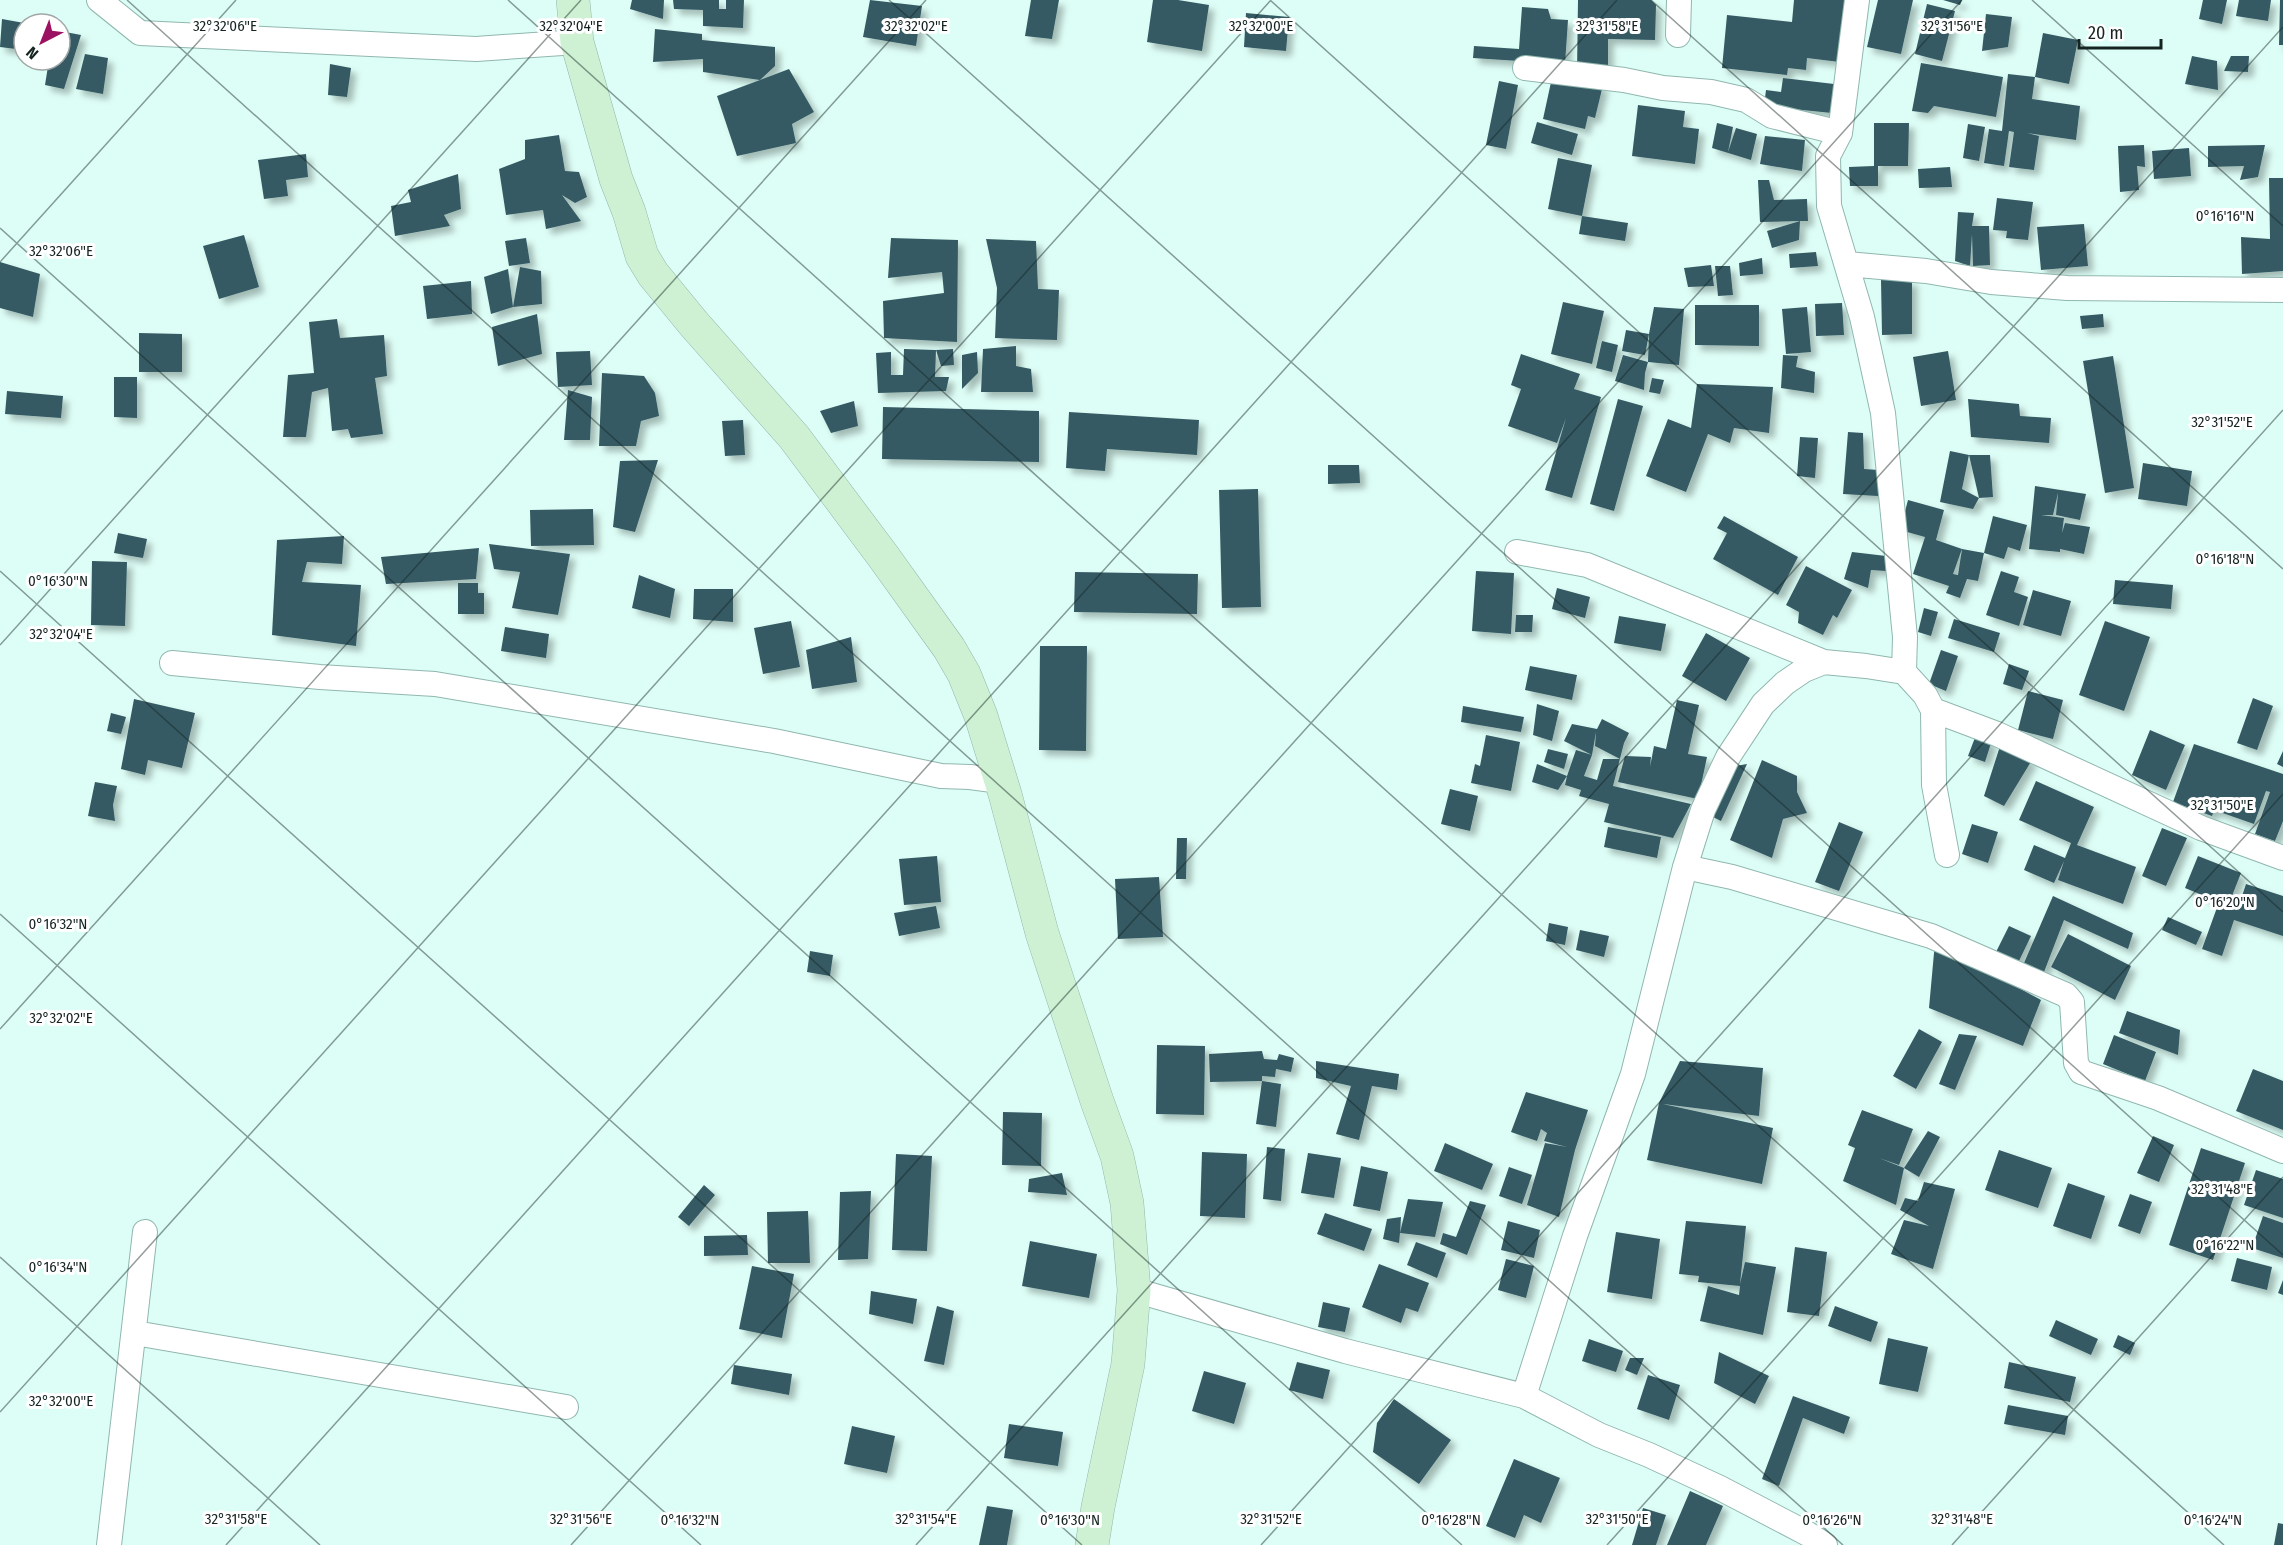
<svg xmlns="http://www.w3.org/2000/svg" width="2283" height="1545" font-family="'Fira Sans Condensed',sans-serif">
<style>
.building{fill:#355a63;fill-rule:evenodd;filter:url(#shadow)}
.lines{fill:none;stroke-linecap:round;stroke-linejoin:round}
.street-casing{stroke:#90b7af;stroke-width:26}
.secondary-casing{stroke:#90b7af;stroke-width:34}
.street{stroke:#fff;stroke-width:24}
.secondary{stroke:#cef1d3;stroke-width:33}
.ticks{fill:none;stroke:#152421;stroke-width:1.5;stroke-opacity:0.45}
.ticks-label{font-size:15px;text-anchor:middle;fill:#152421;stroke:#fff;stroke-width:6;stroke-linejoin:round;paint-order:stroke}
</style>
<defs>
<filter id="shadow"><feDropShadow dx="5.5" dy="5.5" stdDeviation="3" flood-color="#0004"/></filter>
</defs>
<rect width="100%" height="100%" fill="#ddfef6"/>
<!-- building -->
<path class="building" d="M632,0H664L663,19L630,9Z
M673,0H719V9H726V0H744L743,28L703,26V10L674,9Z
M870,0L922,6L916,46L863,37Z
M1031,0H1059L1052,39L1025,36Z
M1153,0H1178L1209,5L1202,51L1147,42Z
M1578,0H1651L1656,5L1655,40L1608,39V72H1577Z
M1794,0H1846L1840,62L1807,58L1806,70L1788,68L1787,75L1722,68L1727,15L1792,22Z
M1878,0H1913L1901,54L1867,47Z
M1943,0H1962L1960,5Z
M2203,0H2227L2222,24L2199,19Z
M2239,0H2271L2268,21L2236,16Z
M2280,0H2283V45H2279Z
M1927,4L1955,11L1942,61L1915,54Z
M1522,7L1548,9L1551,19L1568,20L1565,64L1473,58L1474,46L1519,49Z
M1246,13L1289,17L1286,51L1244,47Z
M1986,14L2012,17L2008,47L1982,51Z
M2,19L24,23V50L0,47Z
M655,29L702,34V40L775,47V66L760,80L789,69L814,112L792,124L796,143L737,156L717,96L760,80L703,72V59L653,62Z
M60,31L81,35L64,89L45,85L49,60H60Z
M2043,33L2078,40L2069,84L2035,77Z
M85,54L108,58L103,94L76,89Z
M2192,56L2217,61L2218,90L2185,84Z
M2231,56H2249L2248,72L2224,71Z
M1921,63L2003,77L1996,117L1934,106L1928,113L1912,111Z
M330,64L351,68L347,97L328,95Z
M1553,73L1603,85L1595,118L1588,116L1585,129L1543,119Z
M2008,74L2035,77L2032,99L2080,106L2076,140L2027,133L2039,136L2034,170L2009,167L2014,132L2009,131L2004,166L1984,163L1989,129L2002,131Z
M1783,78L1834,84L1832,113L1764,106L1766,90L1781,92Z
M1499,81L1518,85L1506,149L1486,145Z
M1638,105L1685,111L1683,127L1699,129L1695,164L1632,156Z
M1537,122L1578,134L1572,155L1531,143Z
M1717,123L1733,127L1728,152L1736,128L1757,134L1751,160L1712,148Z
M1874,123H1909L1908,166H1878V186H1850L1849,167L1874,166Z
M1968,124L1985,127L1979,161L1963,158Z
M559,135L565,171L579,172L587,197L575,203L562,195L581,221L546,229L543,210L506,215L499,169L525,159V140Z
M1765,136L1805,140L1802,171L1760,164Z
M2144,145L2145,167L2137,166L2139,190L2120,192L2118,146Z
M2265,145L2258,177L2240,180L2244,166L2208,167V146Z
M2189,148L2191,176L2154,179L2152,151Z
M306,154L308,177L286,180L288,196L264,199L258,160Z
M1558,158L1592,165L1582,216L1548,209Z
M1950,167L1952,187L1919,188L1918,169Z
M458,174L461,209L444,215L450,226L395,236L391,206L411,202L408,190Z
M2269,178H2283V271L2242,274L2241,237L2270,239Z
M1758,180H1769L1774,200L1807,199L1808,221H1800L1799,240L1772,248L1767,231L1800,221L1760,222Z
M1997,198L2033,202L2028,240L2006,238L2007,231L1993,230Z
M1958,212L1974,213L1972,226H1989L1990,265L1973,266L1972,234L1970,266L1955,261Z
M1582,216L1628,223L1625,241L1579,234Z
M2084,224L2088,266L2041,270L2037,227Z
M244,235L259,287L219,299L203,246Z
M526,238L530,263L509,266L505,241Z
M891,238L958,240L957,342L884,338L883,301L944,293L942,272L888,278Z
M986,239L1036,241L1038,289L1059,290L1057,340L995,338L997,288Z
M1816,252L1818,266L1790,268L1789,254Z
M1762,258L1763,274L1740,276L1739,263Z
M0,262L40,274L33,317L0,308Z
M1711,265L1714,286L1688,287L1684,268Z
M1715,266H1730L1733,295L1718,296Z
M520,267L541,271L542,304L513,307Z
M508,269L513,307L491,314L484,277Z
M1881,280H1912V334L1882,335Z
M471,281L472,314L427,319L423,286Z
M1563,302L1604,311L1592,364L1551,354Z
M1842,303L1844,335L1816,336L1815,304Z
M1695,305H1759V346L1695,345Z
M1654,307L1684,309L1679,365L1648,362L1645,373L1644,390L1615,381L1623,355L1648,362L1649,334L1645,355L1622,351L1626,330L1649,334Z
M1807,307L1811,352L1786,354L1782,309Z
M537,314L542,354L498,366L492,327Z
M2103,314L2104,327L2082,329L2080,316Z
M337,319L340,338L384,335L387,376L375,378L383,434L351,438L348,429L332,431L328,388L312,392L306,437H283L288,375L314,373L309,322Z
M139,333L182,334V372H139Z
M1602,341L1618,345L1612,372L1596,368Z
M1016,346V366L1031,369L1033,392H981L983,349Z
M904,349L936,350L935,377H949L946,391L878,393L876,353L891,352V375H903Z
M953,349L954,365L941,366L936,350Z
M590,351L592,385L558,387L556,352Z
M1948,351L1956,400L1921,406L1913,357Z
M977,352L978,373L962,389V355Z
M1521,354L1580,374L1574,389L1601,397L1572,498L1545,490L1566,418L1557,443L1508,426L1521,389L1511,385Z
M1783,355L1798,356L1796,367L1815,372L1814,393L1781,388Z
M2113,356L2134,488L2105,493L2083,361Z
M602,373L644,376L655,393L659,416L641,421L636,446H599Z
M114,377H137V418L114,417Z
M1652,378L1664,380L1660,394L1649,392Z
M1697,384L1773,387L1769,433L1734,428L1730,443L1708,434L1686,492L1646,476L1668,419L1691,428Z
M568,390L592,397L590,440H564Z
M7,391L63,396L61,418L5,414Z
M1618,399L1643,406L1614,511L1590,504Z
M1968,399L2019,404L2020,416L2051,418L2049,443L1971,437Z
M854,401L858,426L831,433L820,411Z
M883,407L1039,411V462L882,459Z
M1069,412L1199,420L1197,455L1107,449L1105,471L1066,468Z
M743,420L745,455L725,456L722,421Z
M1848,432L1863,433L1864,469L1879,470L1878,496L1843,494Z
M1800,437L1818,438L1815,478L1797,476Z
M1950,451L1969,455L1962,489L1979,498L1973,509L1940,502Z
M1969,455H1990L1993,497L1979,498Z
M658,460L635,532L613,527L620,461Z
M2143,463L2192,471L2187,506L2138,499Z
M1328,465H1359L1360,483L1328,484Z
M2035,486L2086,494L2080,520L2056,515L2058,493L2053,515H2041L2064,518L2062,533L2065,523L2090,527L2084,554L2060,549V552L2029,549Z
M1258,489L1261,607L1222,608L1219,490Z
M1908,500L1944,510L1936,540L1962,549L1984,553L1993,516L2027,525L2020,551L2008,547L2004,559L1984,553L1978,581L1967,579L1960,598L1946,593L1949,586L1913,574L1925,537L1900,530ZM1962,549L1958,575L1953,574Z
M593,509L594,545L531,546L530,510Z
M1724,516L1798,557L1778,595L1713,559L1727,533L1717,528Z
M118,533L147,539L143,558L114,553Z
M344,536L342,564L307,562L302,582L361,585L356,646L272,635L277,540Z
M489,544L570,554L558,615L512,608L520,572L494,569Z
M479,548L476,579L386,584L381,557Z
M1852,552L1886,556V571L1871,570L1868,588L1844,579Z
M92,561L127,562L125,626L91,625Z
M1806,566L1852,590L1837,618L1833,615L1823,635L1798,623L1799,612L1786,605Z
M1476,571L1514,573L1511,634L1472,631Z
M2001,571L2019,577L2014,592L2028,597L2019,626L1986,615Z
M1075,572L1198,574L1197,614L1074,612Z
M639,575L675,589L670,618L632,608Z
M2115,580L2173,585L2171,609L2113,604Z
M458,583H478V593H484V614H458Z
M1557,588L1590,597L1585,618L1552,609Z
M694,589H733V622L693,619Z
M2033,590L2071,601L2061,636L2023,625Z
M1924,608L1938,612L1931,636L1918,632Z
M1516,615H1533L1532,632H1515Z
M1619,616L1666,624L1661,651L1614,643Z
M1954,619L2000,633L1994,652L1948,638Z
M791,621L800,667L763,674L754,628Z
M2105,621L2150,637L2124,711L2079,695Z
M505,627L549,634L546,658L501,651Z
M1706,633L1750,658L1726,701L1682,676Z
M851,637L857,682L812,689L806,650Z
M1040,646H1087L1086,751L1039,750Z
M1941,650L1958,656L1946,691L1929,684Z
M2009,664L2029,671L2022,690L2003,684Z
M1530,666L1577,675L1572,700L1525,690Z
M2028,691L2063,700L2053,739L2018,730Z
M2253,698L2273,706L2257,750L2237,743Z
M134,699L195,713L182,768L148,760L145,775L121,769Z
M1677,700L1699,705L1688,754L1707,757L1698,799L1618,782L1625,756L1651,757L1650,767L1654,746L1666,749Z
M1537,704L1559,711L1552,741L1533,735Z
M1463,706L1524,717L1521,732L1461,722Z
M111,713L126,717L121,734L107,731Z
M1602,719L1629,733L1624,743L1613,786L1691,804L1673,838L1604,822L1609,804L1579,796L1581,790L1565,785L1567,776L1558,790L1532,782L1537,764L1567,776L1576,750L1592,755L1564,741L1572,724L1597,729ZM1596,732L1595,746L1620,759H1603L1597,780L1584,776L1592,755Z
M2150,730L2185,745L2166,790L2132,775Z
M1486,735L1520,742L1511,791L1471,783L1475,764L1480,766Z
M1976,735L1992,740L1985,762L1968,756Z
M2001,743L2032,760L2004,806L1984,796Z
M2194,744L2283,774V821L2275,841L2255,834L2270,792L2266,791L2254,824L2214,810L2212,816L2173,802Z
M1548,749L1568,754L1564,769L1544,762Z
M2283,751V767L2277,764Z
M1762,760L1797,776V792L1807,813L1783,819L1772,858L1730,840Z
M1747,764L1721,821L1709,815L1730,767Z
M2036,781L2094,807L2077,845L2136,867L2123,904L2058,880L2064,861L2054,883L2024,870L2034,845L2065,858L2071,843L2019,820Z
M95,782L117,786L113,805L115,821L88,816Z
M1450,789L1478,796L1470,831L1441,824Z
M1839,822L1863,832L1839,891L1815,882Z
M1972,824L1998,832L1988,863L1962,854Z
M1608,827L1661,837L1657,858L1604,847Z
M2162,828L2187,838L2166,886L2142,876Z
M1177,838H1187L1186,879H1176Z
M937,856L941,902L904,905L899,859Z
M2198,856L2241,873L2228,906L2238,908L2246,884L2283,896V936L2234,920L2222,956L2202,949L2219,902L2185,888Z
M1159,877L1163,937L1118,939L1115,879Z
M2053,896L2133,933L2128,949L2064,920L2044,972L2024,963Z
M936,906L940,928L899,936L894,913Z
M2168,917L2202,932L2196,945L2162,930Z
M1549,923L1568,927L1565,945L1546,941Z
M2009,926L2031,936L2018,963L1996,952Z
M1580,930L1609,936L1604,957L1576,950Z
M2068,934L2131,966L2115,1000L2051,967Z
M1935,942L2041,1000L2023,1046L1929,1008Z
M810,951L833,955L830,976L807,972Z
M2127,1011L2180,1030L2178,1055L2119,1033Z
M1919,1029L1942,1042L1916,1089L1893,1076Z
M1959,1034L1977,1036L1955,1090L1939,1084Z
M2114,1035L2156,1052L2145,1081L2103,1064Z
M1157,1045L1205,1046L1204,1115L1156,1114Z
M1262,1051L1264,1059L1277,1060L1279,1054L1294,1058L1291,1072L1276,1069L1275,1077L1262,1076V1081L1210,1082L1209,1054Z
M1316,1061L1399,1074L1397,1090L1372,1086L1359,1140L1336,1134L1351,1086L1316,1078Z
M1680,1061L1763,1068L1759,1116L1663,1104L1773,1128L1762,1184L1647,1160L1659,1103Z
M2253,1069L2283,1081V1130L2236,1111Z
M1262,1081L1281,1084L1276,1127L1256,1124Z
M1526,1092L1588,1110L1575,1150L1559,1217L1527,1205L1545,1143L1567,1147L1544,1141L1547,1133L1541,1129L1537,1141L1511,1132Z
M1862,1110L1913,1129L1899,1165L1879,1158L1904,1168L1896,1205L1843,1181L1855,1148L1848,1145Z
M1003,1112L1042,1113L1041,1166L1002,1165Z
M1928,1131L1940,1137L1919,1177L1904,1168Z
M2153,1136L2174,1145L2159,1182L2137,1173Z
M1445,1143L1493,1164L1482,1190L1434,1171Z
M1267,1147L1285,1149L1281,1201L1263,1199Z
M2201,1148L2245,1163L2213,1260L2169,1245Z
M1999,1150L2052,1168L2038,1208L1985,1190Z
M1202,1152L1247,1154L1245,1218L1200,1216Z
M1308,1153L1341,1158L1334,1198L1301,1193Z
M896,1154L932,1156L927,1251L892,1250Z
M1361,1166L1388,1172L1380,1211L1353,1206Z
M1509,1167L1532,1175L1522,1204L1499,1196Z
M2256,1170L2283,1179V1218L2244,1205Z
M1062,1173L1067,1195L1028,1192L1029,1179Z
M1924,1182L1955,1189L1933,1269L1891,1254L1904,1220L1929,1226L1900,1210L1905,1198L1918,1201Z
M2068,1183L2105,1196L2091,1239L2053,1226Z
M704,1185L715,1195L689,1226L678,1217Z
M871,1191L868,1259L838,1260L840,1192Z
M2130,1194L2152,1202L2140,1234L2118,1226Z
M1408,1199L1443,1202L1435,1237L1400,1233L1399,1243L1383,1239L1387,1219L1401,1217L1400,1233Z
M1470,1201L1486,1205L1467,1255L1440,1244L1443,1233L1456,1237Z
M808,1211L810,1263H768L767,1212Z
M1325,1213L1372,1229L1364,1251L1317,1234Z
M2263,1216L2283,1223V1258L2252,1248Z
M1508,1221L1540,1230L1534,1258L1501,1250Z
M1686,1221L1746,1226L1740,1284L1745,1262L1776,1267L1763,1335L1700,1321L1708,1286L1739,1295L1740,1286L1698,1282L1699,1276L1679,1274Z
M1616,1232L1660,1239L1652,1299L1607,1292Z
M747,1235L748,1255L704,1256V1236Z
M1030,1241L1097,1254L1089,1298L1022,1286Z
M1416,1242L1446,1253L1437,1278L1407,1265Z
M1795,1247L1827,1252L1819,1316L1787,1312Z
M2237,1258L2272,1267L2267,1290L2231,1281Z
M1506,1259L1534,1266L1526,1298L1498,1290Z
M1379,1264L1429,1283L1418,1312L1406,1308L1401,1323L1362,1307Z
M752,1266L794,1274L782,1338L739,1329Z
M2283,1280V1295L2278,1293Z
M871,1291L917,1299L913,1324L869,1314Z
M1323,1302L1350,1308L1345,1332L1318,1327Z
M937,1306L954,1311L944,1365L924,1361Z
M1835,1306L1878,1322L1871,1342L1828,1326Z
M2056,1320L2098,1339L2091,1355L2049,1336Z
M2118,1335L2135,1343L2130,1355L2113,1347Z
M1888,1338L1928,1347L1918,1392L1879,1384Z
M1589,1339L1623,1351L1616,1372L1582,1361Z
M1719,1352L1769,1376L1755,1404L1714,1383Z
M1630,1358H1644L1637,1375L1625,1370Z
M1297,1362L1330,1370L1323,1399L1289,1390Z
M2009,1362L2076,1377L2070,1402L2004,1388Z
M734,1365L792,1374L789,1395L731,1384Z
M1204,1371L1246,1383L1234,1424L1192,1411Z
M1648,1375L1680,1385L1669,1420L1637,1409Z
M1793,1396L1850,1417L1844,1434L1803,1418L1779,1486L1762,1479Z
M1394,1399L1451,1440L1419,1484L1373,1452L1377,1423Z
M2008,1405L2068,1416L2065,1435L2004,1424Z
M1009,1424L1063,1432L1058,1466L1004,1458Z
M852,1426L895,1436L887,1473L844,1464Z
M1514,1459L1560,1478L1541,1523L1524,1515L1515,1538L1486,1526Z
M1690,1491L1723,1506L1706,1545H1667Z
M987,1506L1013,1510L1007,1545H979Z
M1643,1508L1666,1515L1656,1545H1632Z
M2278,1523L2283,1524V1545H2274Z"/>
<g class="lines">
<defs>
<path id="street" d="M99,0L140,33L476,49L577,42
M1857,0L1840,133L1828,156L1829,206L1862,317L1883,413L1905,637L1904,672
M1678,35L1679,0
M1525,68L1624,80L1663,88L1711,92L1746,100L1772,116L1840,133
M1847,264L1926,271L1991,282L2067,288L2283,290
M1517,552L1587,565L1824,662
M172,663L320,677L435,684L774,741L941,776L970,777L1000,781
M1933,710L1997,734L2201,828L2283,858
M1685,867L1732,877L1931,936L2066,995L2072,1002L2076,1063L2081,1072L2158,1098L2283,1151
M1134,1290L1345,1351L1524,1396L1599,1435L1649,1455L1720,1488L1808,1534L1825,1545
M135,1333L566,1407
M1524,1396L1575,1236L1633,1074L1685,867L1703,810L1728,757L1763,704L1785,683L1804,670L1824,662L1866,666L1904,672L1925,695L1933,710L1934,785L1947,855
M109,1545L145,1232"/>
<path id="secondary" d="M573,0L577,42L616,179L629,212L642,256L653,274L694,324L794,437L883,556L949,648L964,674L981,716L1005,794L1042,933L1097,1101L1117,1156L1127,1203L1134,1290L1128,1364L1098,1507L1092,1545"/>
</defs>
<!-- street casing -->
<use href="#street" class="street-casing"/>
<!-- secondary casing -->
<use href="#secondary" class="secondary-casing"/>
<!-- street -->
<use href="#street" class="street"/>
<!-- secondary -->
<use href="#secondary" class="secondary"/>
</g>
<!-- ticks -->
<path class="ticks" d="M127,0L1843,1545M508,0L2224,1545M889,0L2283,1255M1270,0L2283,912M1651,0L2283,569M2032,0L2283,226M0,228L1462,1545M0,262L236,0M0,571L1082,1545M0,645L581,0M0,914L701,1545M0,1029L926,0M0,1257L320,1545M0,1412L1271,0M226,1545L1617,0M571,1545L1962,0M916,1545L2283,27M1261,1545L2283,410M1607,1545L2283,794M1952,1545L2283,1177"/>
<g class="ticks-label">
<text x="225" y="31">32°32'06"E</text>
<text x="571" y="31">32°32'04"E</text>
<text x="916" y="31">32°32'02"E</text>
<text x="1261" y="31">32°32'00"E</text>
<text x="1952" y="31">32°31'56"E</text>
<text x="1607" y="31">32°31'58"E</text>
<text x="2225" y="221">0°16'16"N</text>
<text x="61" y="256">32°32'06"E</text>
<text x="2222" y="427">32°31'52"E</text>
<text x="2225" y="564">0°16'18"N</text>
<text x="58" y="586">0°16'30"N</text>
<text x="61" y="639">32°32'04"E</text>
<text x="2222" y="810">32°31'50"E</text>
<text x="2225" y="907">0°16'20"N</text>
<text x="58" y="929">0°16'32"N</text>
<text x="61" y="1023">32°32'02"E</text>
<text x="2222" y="1194">32°31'48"E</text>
<text x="2225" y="1250">0°16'22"N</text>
<text x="58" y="1272">0°16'34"N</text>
<text x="61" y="1406">32°32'00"E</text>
<text x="236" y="1524">32°31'58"E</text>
<text x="581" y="1524">32°31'56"E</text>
<text x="926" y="1524">32°31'54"E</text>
<text x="1271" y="1524">32°31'52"E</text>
<text x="1617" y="1524">32°31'50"E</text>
<text x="1962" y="1524">32°31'48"E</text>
<text x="690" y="1525">0°16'32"N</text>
<text x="1070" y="1525">0°16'30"N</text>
<text x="1451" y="1525">0°16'28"N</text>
<text x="1832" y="1525">0°16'26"N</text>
<text x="2213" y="1525">0°16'24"N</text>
</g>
<!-- north arrow -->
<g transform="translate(42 42) rotate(222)"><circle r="28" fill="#ffffff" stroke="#a1a7a6" stroke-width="1.5"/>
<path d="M0-4.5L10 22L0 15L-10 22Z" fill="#9c1262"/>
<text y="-9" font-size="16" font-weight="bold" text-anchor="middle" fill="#152421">N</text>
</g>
<!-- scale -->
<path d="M2079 39v9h82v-9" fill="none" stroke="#152421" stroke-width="3"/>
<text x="2088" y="39" font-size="18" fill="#152421" stroke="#ffffff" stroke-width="4.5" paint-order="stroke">20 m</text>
</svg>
